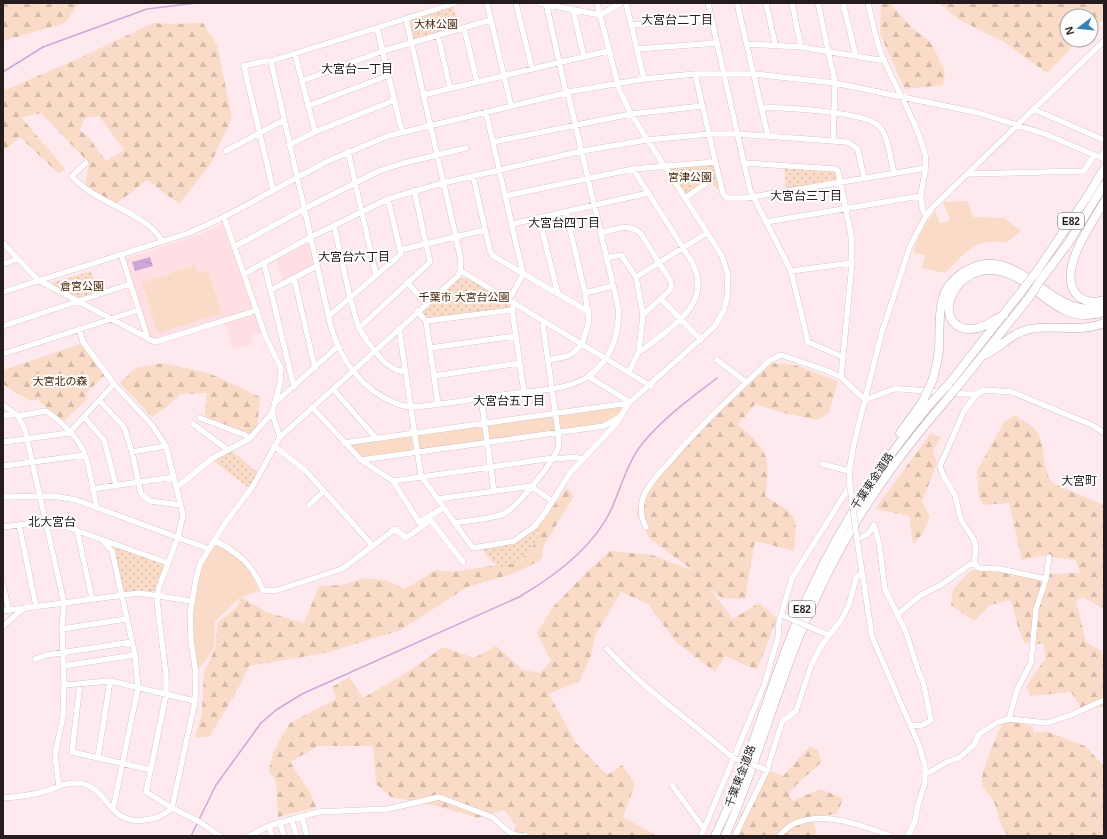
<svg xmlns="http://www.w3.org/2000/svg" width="1107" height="839" font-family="Helvetica,'Noto Sans JP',sans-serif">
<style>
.built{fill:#ffdfe4}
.grass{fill:#fadbc7}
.forest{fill:url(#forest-firs);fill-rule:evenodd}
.park{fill:url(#park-dots)}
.water{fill:url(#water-ripples)}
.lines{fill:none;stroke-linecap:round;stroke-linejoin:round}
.stream{stroke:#cda7da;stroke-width:1.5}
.minor-casing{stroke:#c4adb1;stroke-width:6}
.highway-casing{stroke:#c4adb1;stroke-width:9}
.minor{stroke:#fff;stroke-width:5.5}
.highway{stroke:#fff;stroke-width:8}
.minor-bridge-casing{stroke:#c4adb1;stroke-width:6;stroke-linecap:butt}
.highway-bridge-casing{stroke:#c4adb1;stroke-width:9;stroke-linecap:butt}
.minor-bridge{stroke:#fff;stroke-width:5.5}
.highway-bridge{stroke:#fff;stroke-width:8}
.labels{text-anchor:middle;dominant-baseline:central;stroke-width:4;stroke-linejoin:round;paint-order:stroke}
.shield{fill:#fdfdfd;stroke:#656060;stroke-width:1}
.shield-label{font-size:10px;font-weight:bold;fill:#241c1d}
.park-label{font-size:11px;fill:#472407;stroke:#fdfdfd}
.street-label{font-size:11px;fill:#241c1d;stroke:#fdfdfd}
.neighbourhood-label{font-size:12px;fill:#241c1d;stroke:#fdfdfd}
</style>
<defs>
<pattern id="forest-firs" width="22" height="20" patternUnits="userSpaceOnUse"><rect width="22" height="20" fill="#fadbc7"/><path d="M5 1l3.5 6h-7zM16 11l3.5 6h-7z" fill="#d6bbaa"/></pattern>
<pattern id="park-dots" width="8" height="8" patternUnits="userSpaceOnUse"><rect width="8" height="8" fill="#fadbc7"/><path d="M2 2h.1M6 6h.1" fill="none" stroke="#d6bbaa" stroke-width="1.8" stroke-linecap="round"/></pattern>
<pattern id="water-ripples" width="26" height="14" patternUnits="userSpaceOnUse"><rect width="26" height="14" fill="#cda7da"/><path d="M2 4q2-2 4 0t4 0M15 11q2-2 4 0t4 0" fill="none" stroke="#b08fbb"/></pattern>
</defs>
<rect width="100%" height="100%" fill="#feeaee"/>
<!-- built -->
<path class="built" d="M224,224L254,309L155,341L150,339L124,259L198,235Z
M305,242L309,244L314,263L313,266L283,282L276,258Z
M256,312L264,335L250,333L253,344L233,350L225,322Z"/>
<!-- grass -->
<path class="grass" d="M967,201L973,217L1004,218L1021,231L1006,243C975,236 965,254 945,273L922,268L925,255L913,252L923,227L935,211L940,223L950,220L943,202Z
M195,265L198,274L208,271L222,313L158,333L142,283Z
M620,406L622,408C612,429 582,427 562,430L560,428L559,414Z
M552,416L554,417V431L489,439L487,427L489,425Z
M481,426L484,427L486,439L484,441L421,450L419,448L417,436L419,435Z
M411,436L414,449L413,451L363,458L349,447L351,444Z
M215,544C239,557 249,564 259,591L241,597L215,621L214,649L198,670C192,637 191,608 199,575C202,564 210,554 215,544Z"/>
<!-- forest -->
<path class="forest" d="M3,3H79L65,23L3,41Z
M881,3H890L910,26L931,43L945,71L943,85L905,89L880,34Z
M939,3H1104V19L1091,30V16H1067V40H1079L1047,73L1004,42L958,19Z
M153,23L170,24L203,23L217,45L232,118L211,163L179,204L147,180L116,204L85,188L89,163L41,113L21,117L65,169L58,173L20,137L3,151V91L82,57ZM99,116L124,150L106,161L89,138L80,130L85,118Z
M81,344L105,375L86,393L88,398L63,422L37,399L29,401L3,384V370Z
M163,363L211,374L260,397L257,427L246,437L204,419L207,393L181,394L165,408L152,417L120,383L135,368Z
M772,363L795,365L838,381L829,413L817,420L784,413L755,404L738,425C768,449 771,458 765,496C797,516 798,513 794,551L755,541L745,599L722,598L710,589L733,619L759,603L777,618L757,670L725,656L715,672L676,642L648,604L621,592L595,636L591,656L580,681L549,694L576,743L607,775L622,765L635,784L623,817L657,836H512L516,826L504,810L478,818L437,806L391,797L376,784L373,746H318L290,762L310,792L316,807L278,817L276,781L269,771L273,752L290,723L336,699L332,687L349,677L363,698L409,671L443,647L474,658L496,646L523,670L540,673L551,661L537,633L552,608L585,574L610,551L652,555L694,571L650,539L636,512L650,488L705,423Z
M1015,415C1020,420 1028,422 1033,427C1047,441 1041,467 1052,483L1104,505V609L1083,597L1076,601L1086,642L1101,651L1104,659V702L1102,707L1081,708L1071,692L1031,696L1026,687L1045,659L1044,644L1024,643L1018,627L1011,600L990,605L974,621L951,605L953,589L971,570L1042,574L1080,573L1076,560L1041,556L1022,560L1009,503L984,505L979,498L977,471L1004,422Z
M931,433L941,438L933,450L937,463L922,502L930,517L922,534L913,545L909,516L875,509Z
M567,488L574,496L544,545L541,560L515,573L467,587L401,630L325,653L249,666L240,685L210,736L195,738L202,713L204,672L215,649L218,622L237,607L241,597L266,612L304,623L319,586L343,585L364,578L385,580L405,589L436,570L451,572L511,563Z
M1004,720L1032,726L1034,733L1046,731L1085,746L1104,766V836H1008C999,824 999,815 994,802C991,795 982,790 982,781C981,772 999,730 1004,720Z
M810,746L818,750L821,762C811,774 796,781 789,795L793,801L820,789L843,798L837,814L816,816L814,824L817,836H731L745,807L770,771L783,776Z"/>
<!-- park -->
<path class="park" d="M453,6L460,29L414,40L409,23L412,19Z
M711,163L714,166L721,188L717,189L709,179L686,194L669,170L671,166Z
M784,166L836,170L837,179L786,189Z
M91,271L98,294L79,299L51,283Z
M464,278L473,281L510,302V308L429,320L421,311L457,279Z
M231,450L259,474L250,489L213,460Z
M538,526L540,535C529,554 520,564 498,567L485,554L483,549C505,545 522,541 538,526Z
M112,546L164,564L156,591L124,592Z"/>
<!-- water -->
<path class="water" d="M150,257L153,266L135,271L132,262Z"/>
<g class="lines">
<!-- stream -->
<path class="stream" d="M3,72L43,47L147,9L196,3
M191,836L216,785L261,723L276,710L302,694L519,597C555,576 593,548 611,510C620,490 628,461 642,444C663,418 691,398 717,378"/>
<defs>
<path id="minor" d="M487,3L511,106
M516,3L532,69
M539,3L600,15L621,3
M626,3L644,79
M708,3L750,190L791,271L808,342L843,357
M737,3L768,136
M766,3L775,44
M792,3L801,47
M818,3L835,83L833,141
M843,3L856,56
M868,3C872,19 875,37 881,53C895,87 915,118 925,154C930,175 913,196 926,216
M573,10L584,57
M631,25L711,19
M377,28L402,132
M464,28L477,82
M438,36L450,88
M747,44L801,47L879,60L884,59
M637,49L717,43
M295,54L315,132
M271,61L331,327C340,359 362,390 395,403C400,405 406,407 412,407C442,405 473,399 502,395C527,391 571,391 590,375C612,358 620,333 618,306L569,98L565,88L546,3
M695,74L723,194L727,198H746L926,168
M302,81L383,51L491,20
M423,95L608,51
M308,106L389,75
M762,108C784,107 865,112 879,126C889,137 890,159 894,172
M1033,109L1104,140
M486,112L523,274L509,300
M493,142L631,114L702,106
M289,145L315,132L395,100
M226,151L284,120
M348,151L376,275
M1101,158L1104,151
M86,163L72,176C94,203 146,212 162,241
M745,163L835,169L838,171L851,235L852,263L841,377
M633,169L692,262C714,305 671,326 643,350L639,351
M967,174L1084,171L1094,155
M473,176L490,251L493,256L589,312
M273,190L244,66L265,61H271L456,3
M505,196L633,169L715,162
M685,198L708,182
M539,218L558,294
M766,222L920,196
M512,224L648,193
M334,225L350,298L359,328L367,341L384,362L396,370L406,372
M601,233C614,230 630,222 641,234L670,280L672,286L669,291L643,315
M3,243L38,280L155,342L258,310
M234,247L304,209L379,171L404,163L466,148
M400,250L485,230
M121,254L148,339
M606,258L621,255L636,277L643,315L639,351L629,372
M264,263L294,387
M3,264L18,259
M461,271L651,386
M791,271L852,263
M244,274L311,237L388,199L443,183L582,151L647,140L709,134H738L847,142L855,147L858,150L864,177
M636,277L707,233
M294,278L315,368
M408,283L426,304
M271,290L317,266
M3,292L189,233L224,217L328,161L388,136L574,91L644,79L695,74H754L835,83L979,113L1045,134L1104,159
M585,293L613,286
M661,299L701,340
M514,303L512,310L524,392
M417,311L426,321L438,404
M329,316L401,254L388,199
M426,321L512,310
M3,326L130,284
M359,328L430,262L414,190
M399,328L421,476L473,548L514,541L534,527L545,513L570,473L616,424L629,403L714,327L724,310L727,298L728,275L722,256L631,114L619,89L597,3
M79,329L83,342L114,384
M430,348L516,336
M3,354L139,310
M548,360L568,356L573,353L582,344L589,321L585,293L566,212
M717,360L746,382
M434,376L520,363
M589,377L625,399L629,403
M333,389L376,438
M481,398L494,491
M100,401L124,427L132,452L141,494L150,501L181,505
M276,402L337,347
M3,405L18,416L25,430L64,603L62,629L64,685L63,716L55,755L59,786
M312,407L361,460L393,481L419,522L443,508
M272,413L280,437
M3,416L16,414
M18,416L46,411C57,418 76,436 82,448C90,462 93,492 97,508
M84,417L104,440L116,486
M200,418L245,435L249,439
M193,424L228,450
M3,442L69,433L114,384L152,425L166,446L183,515L178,537L159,587L157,601L166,675V695L146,792L172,808L200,822L220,836
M344,443L629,403
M274,446L306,471L373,546
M132,452L166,446
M361,460L604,426L618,418
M822,464L849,471
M3,466L85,455
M393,481L553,458C563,460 573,455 583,459
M177,487L213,458L249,439L272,413L280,383L281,368L266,338L224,217
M92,489L174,477
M3,497L53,496L76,500L209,549
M437,499L531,486L552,501
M309,505L324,491
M429,518L463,562
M454,523C470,520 488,520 503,514C516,509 554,461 558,448C560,443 558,437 558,432L543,326L544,321
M19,525L36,606
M874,525L868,534L857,539L872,637L919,745L925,766V783L918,805L915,821L908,836
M874,525L879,543L885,589L906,632L919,673L923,681L931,720L923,725L911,726
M3,527L33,523L58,524L168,563
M646,527C641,518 640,508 643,498C648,483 662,471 672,459C702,424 735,393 769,361L781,355L825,370L841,377L865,400L894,389H901L965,394H977L984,390L1012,392L1092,425L1104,433
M77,530L92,599
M102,540L112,551L135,655L138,688L113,809
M214,540C240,554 251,563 263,590L275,591L342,569L395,529L406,538L431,520
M974,564L976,548L974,540L961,520L955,495L943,475L940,466L964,411L977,394
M3,585L9,611
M3,611L139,593L191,601
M898,614L921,595L941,585L969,565L974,564L979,568L1000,569L1046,579
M3,626L23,609
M62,629L126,619
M814,629L829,635
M607,649C645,690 691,721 733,758
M35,659L47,655L132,642
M63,666L135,655
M80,683L72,752L151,770
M64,685L110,681L195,701
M1009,719L1017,690L1031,663L1036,609L1046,579L1049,557
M98,757L110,681
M926,773L930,772L947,762L959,758L974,745L979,734L998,722L1009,719L1047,723L1071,715L1104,700
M672,785L704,829
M3,798C17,797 32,795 46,791C56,788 65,782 75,783C109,783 105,825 144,820C156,819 163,816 172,808L195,701L196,674L191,640L190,614L196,579L200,564L225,523L253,486L280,437L458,276C464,264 458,249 456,237L406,19
M302,816L307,836
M291,819L297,836
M280,822L284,836
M269,826L272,836
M249,836L269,826L318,812L388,809L439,797L492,817L509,832L518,836H526
M701,836L764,685L778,638L779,622L792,578L850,486L849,471L854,443L881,335L910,246L926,216L932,208L1104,41
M735,836L767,770L782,722L796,711L811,666L821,646L841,620L849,605L856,578L862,572
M779,836C784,831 789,825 796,823C826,811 863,826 891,836"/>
<path id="highway" d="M1104,202C1092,224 1057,270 1076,294C1083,302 1094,303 1104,300
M1037,271L1087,197L1104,169
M1042,278L1069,242L1104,185
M1004,315C993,319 984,329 971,329C932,329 948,269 992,270C1034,272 1055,329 1104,312
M982,356C1001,349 1008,334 1030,329C1055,324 1081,333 1104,323
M933,379C936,369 938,359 939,349C940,331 938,309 945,292C950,282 959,274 969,269C1022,243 1051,324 1104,306
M948,385L1021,292
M958,386L1028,299
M900,433L923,401
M715,836C749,766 768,690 798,619C831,539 876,469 931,403
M725,836C754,772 772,703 799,637C835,547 878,480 941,406"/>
</defs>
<!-- minor casing -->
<use href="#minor" class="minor-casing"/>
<!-- highway casing -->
<use href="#highway" class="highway-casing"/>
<!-- minor -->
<use href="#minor" class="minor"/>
<!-- highway -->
<use href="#highway" class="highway"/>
<defs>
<path id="minor-bridge" d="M850,486L857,539
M782,615L814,629
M733,758L767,770"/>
<path id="highway-bridge" d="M1021,292L1037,271
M1028,299L1042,278
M923,401L933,379
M931,403L948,385
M941,406L958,386"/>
</defs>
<!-- minor-bridge casing -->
<use href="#minor-bridge" class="minor-bridge-casing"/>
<!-- highway-bridge casing -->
<use href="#highway-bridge" class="highway-bridge-casing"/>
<!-- minor-bridge -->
<use href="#minor-bridge" class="minor-bridge"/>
<!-- highway-bridge -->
<use href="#highway-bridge" class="highway-bridge"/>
</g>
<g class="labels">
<!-- shield labels -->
<g class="shield">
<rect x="1058" y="213" width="26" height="16" rx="3"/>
<rect x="789" y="601" width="26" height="16" rx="3"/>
</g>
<g class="shield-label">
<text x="1071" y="221">E82</text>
<text x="802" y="609">E82</text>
</g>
<!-- park labels -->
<g class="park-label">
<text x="436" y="24">大林公園</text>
<text x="690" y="177">宮津公園</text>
<text x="82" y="286">倉宮公園</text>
<text x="464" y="297">千葉市 大宮台公園</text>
<text x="60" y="381">大宮北の森</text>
</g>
<!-- street labels -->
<g class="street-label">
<text transform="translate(872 481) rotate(-56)">千葉東金道路</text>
<text transform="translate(740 776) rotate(-69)">千葉東金道路</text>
</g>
<!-- neighbourhood labels -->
<g class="neighbourhood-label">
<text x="677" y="20">大宮台二丁目</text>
<text x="357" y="69">大宮台一丁目</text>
<text x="806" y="196">大宮台三丁目</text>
<text x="564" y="223">大宮台四丁目</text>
<text x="354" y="257">大宮台六丁目</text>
<text x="509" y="401">大宮台五丁目</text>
<text x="1079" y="481">大宮町</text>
<text x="52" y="522">北大宮台</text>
</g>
</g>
<!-- border -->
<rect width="1107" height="839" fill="none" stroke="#241c1d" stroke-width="8"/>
<!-- north arrow -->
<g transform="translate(1079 28) rotate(254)"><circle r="19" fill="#fdfdfd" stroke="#a6a3a3"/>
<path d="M0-3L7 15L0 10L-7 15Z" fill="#3981b5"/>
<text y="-6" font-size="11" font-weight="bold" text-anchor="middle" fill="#241c1d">N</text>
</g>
</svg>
